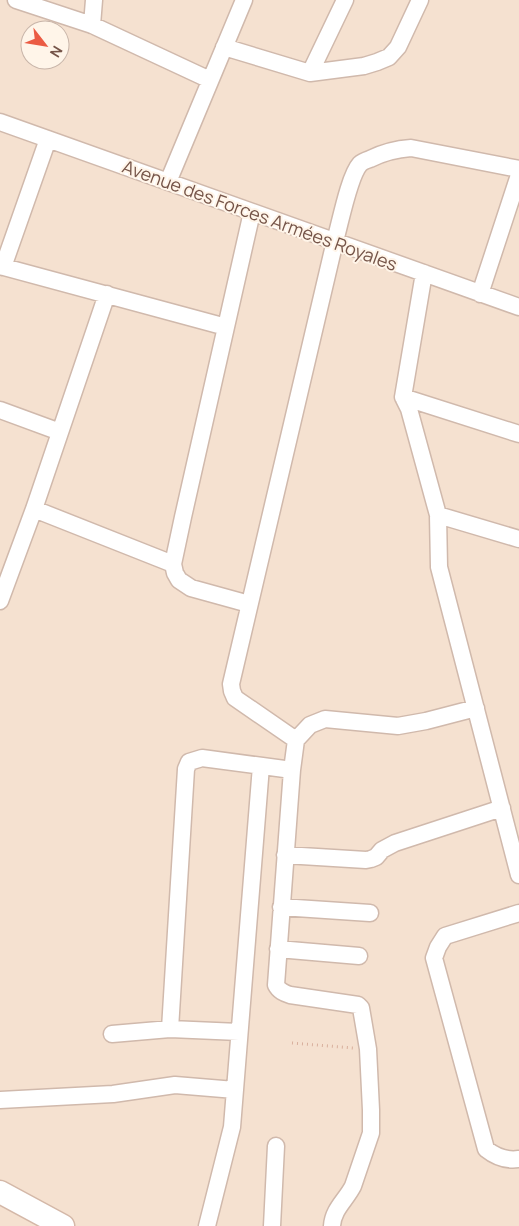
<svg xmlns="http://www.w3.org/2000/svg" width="519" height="1226" font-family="Manrope,sans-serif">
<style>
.residential{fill:#f5e1d0;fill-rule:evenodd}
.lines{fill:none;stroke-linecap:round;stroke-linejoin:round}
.street-casing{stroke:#d0b9ac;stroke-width:19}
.secondary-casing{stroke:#d4b8a8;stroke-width:25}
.path{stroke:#d8af9c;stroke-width:3;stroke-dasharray:1 4;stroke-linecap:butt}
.street{stroke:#fff;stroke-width:16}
.secondary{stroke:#fff;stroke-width:22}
.labels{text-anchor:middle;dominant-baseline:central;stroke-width:4;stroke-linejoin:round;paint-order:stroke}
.street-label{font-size:18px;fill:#755448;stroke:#fff5e9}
</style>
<rect width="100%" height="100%" fill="#fdf0e2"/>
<!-- residential -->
<path class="residential" d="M0,0H519V1226H0ZM30,30H60V60H30Z"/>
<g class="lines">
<defs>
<path id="street" d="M16,0L92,25L210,80
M92,25L94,0
M224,47L310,73L364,66L377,62L389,57L398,47L420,0
M310,73L345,0
M0,122L519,307
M168,182L244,0
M0,266L226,327
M3,267L48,139
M424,273L403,397L409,409L438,515L439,567L519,875
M480,294L519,175
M403,397L519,434
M0,410L60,432
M34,509L173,564
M438,515L519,539
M0,601L34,509L107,294
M249,604L191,588L179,580L175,573L173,564L183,517L252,212
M296,740L235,698L232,691L231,684L335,241C340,224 349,176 360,164C362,162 367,160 370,159C384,152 396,149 411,148L519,169
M285,855L366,860L371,859L376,857L382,850L395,843L502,808
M281,907L370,913
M519,913L445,936L438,947L434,958L486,1149C496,1157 506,1161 519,1159
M278,949L359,956
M170,1029L186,769L189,762L202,758L292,770
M112,1034L170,1029L239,1032
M0,1100L113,1094L175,1085L235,1090
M207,1226L232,1127L261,766
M272,1226L276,1146
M332,1226C333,1209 346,1200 353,1186L371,1133V1110L368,1049L361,1008L358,1005L290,995C284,993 279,991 276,985L292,770L296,740L310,725L325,719L398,726L426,721L476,708"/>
<path id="secondary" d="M0,1192L63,1226"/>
</defs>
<!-- street casing -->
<use href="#street" class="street-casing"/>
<!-- secondary casing -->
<use href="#secondary" class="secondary-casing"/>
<!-- path -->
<path class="path" d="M292,1043L353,1048"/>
<!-- street -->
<use href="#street" class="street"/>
<!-- secondary -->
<use href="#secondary" class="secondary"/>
</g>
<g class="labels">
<!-- street labels -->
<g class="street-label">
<text transform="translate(260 215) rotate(20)">Avenue des Forces Armées Royales</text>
</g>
</g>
<!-- north arrow -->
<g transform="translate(45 45) rotate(121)"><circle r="24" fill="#fff5e9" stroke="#c8b5a9"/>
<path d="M0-4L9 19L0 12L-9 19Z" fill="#eb5b43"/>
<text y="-8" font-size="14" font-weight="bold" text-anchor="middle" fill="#755448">N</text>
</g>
</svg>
